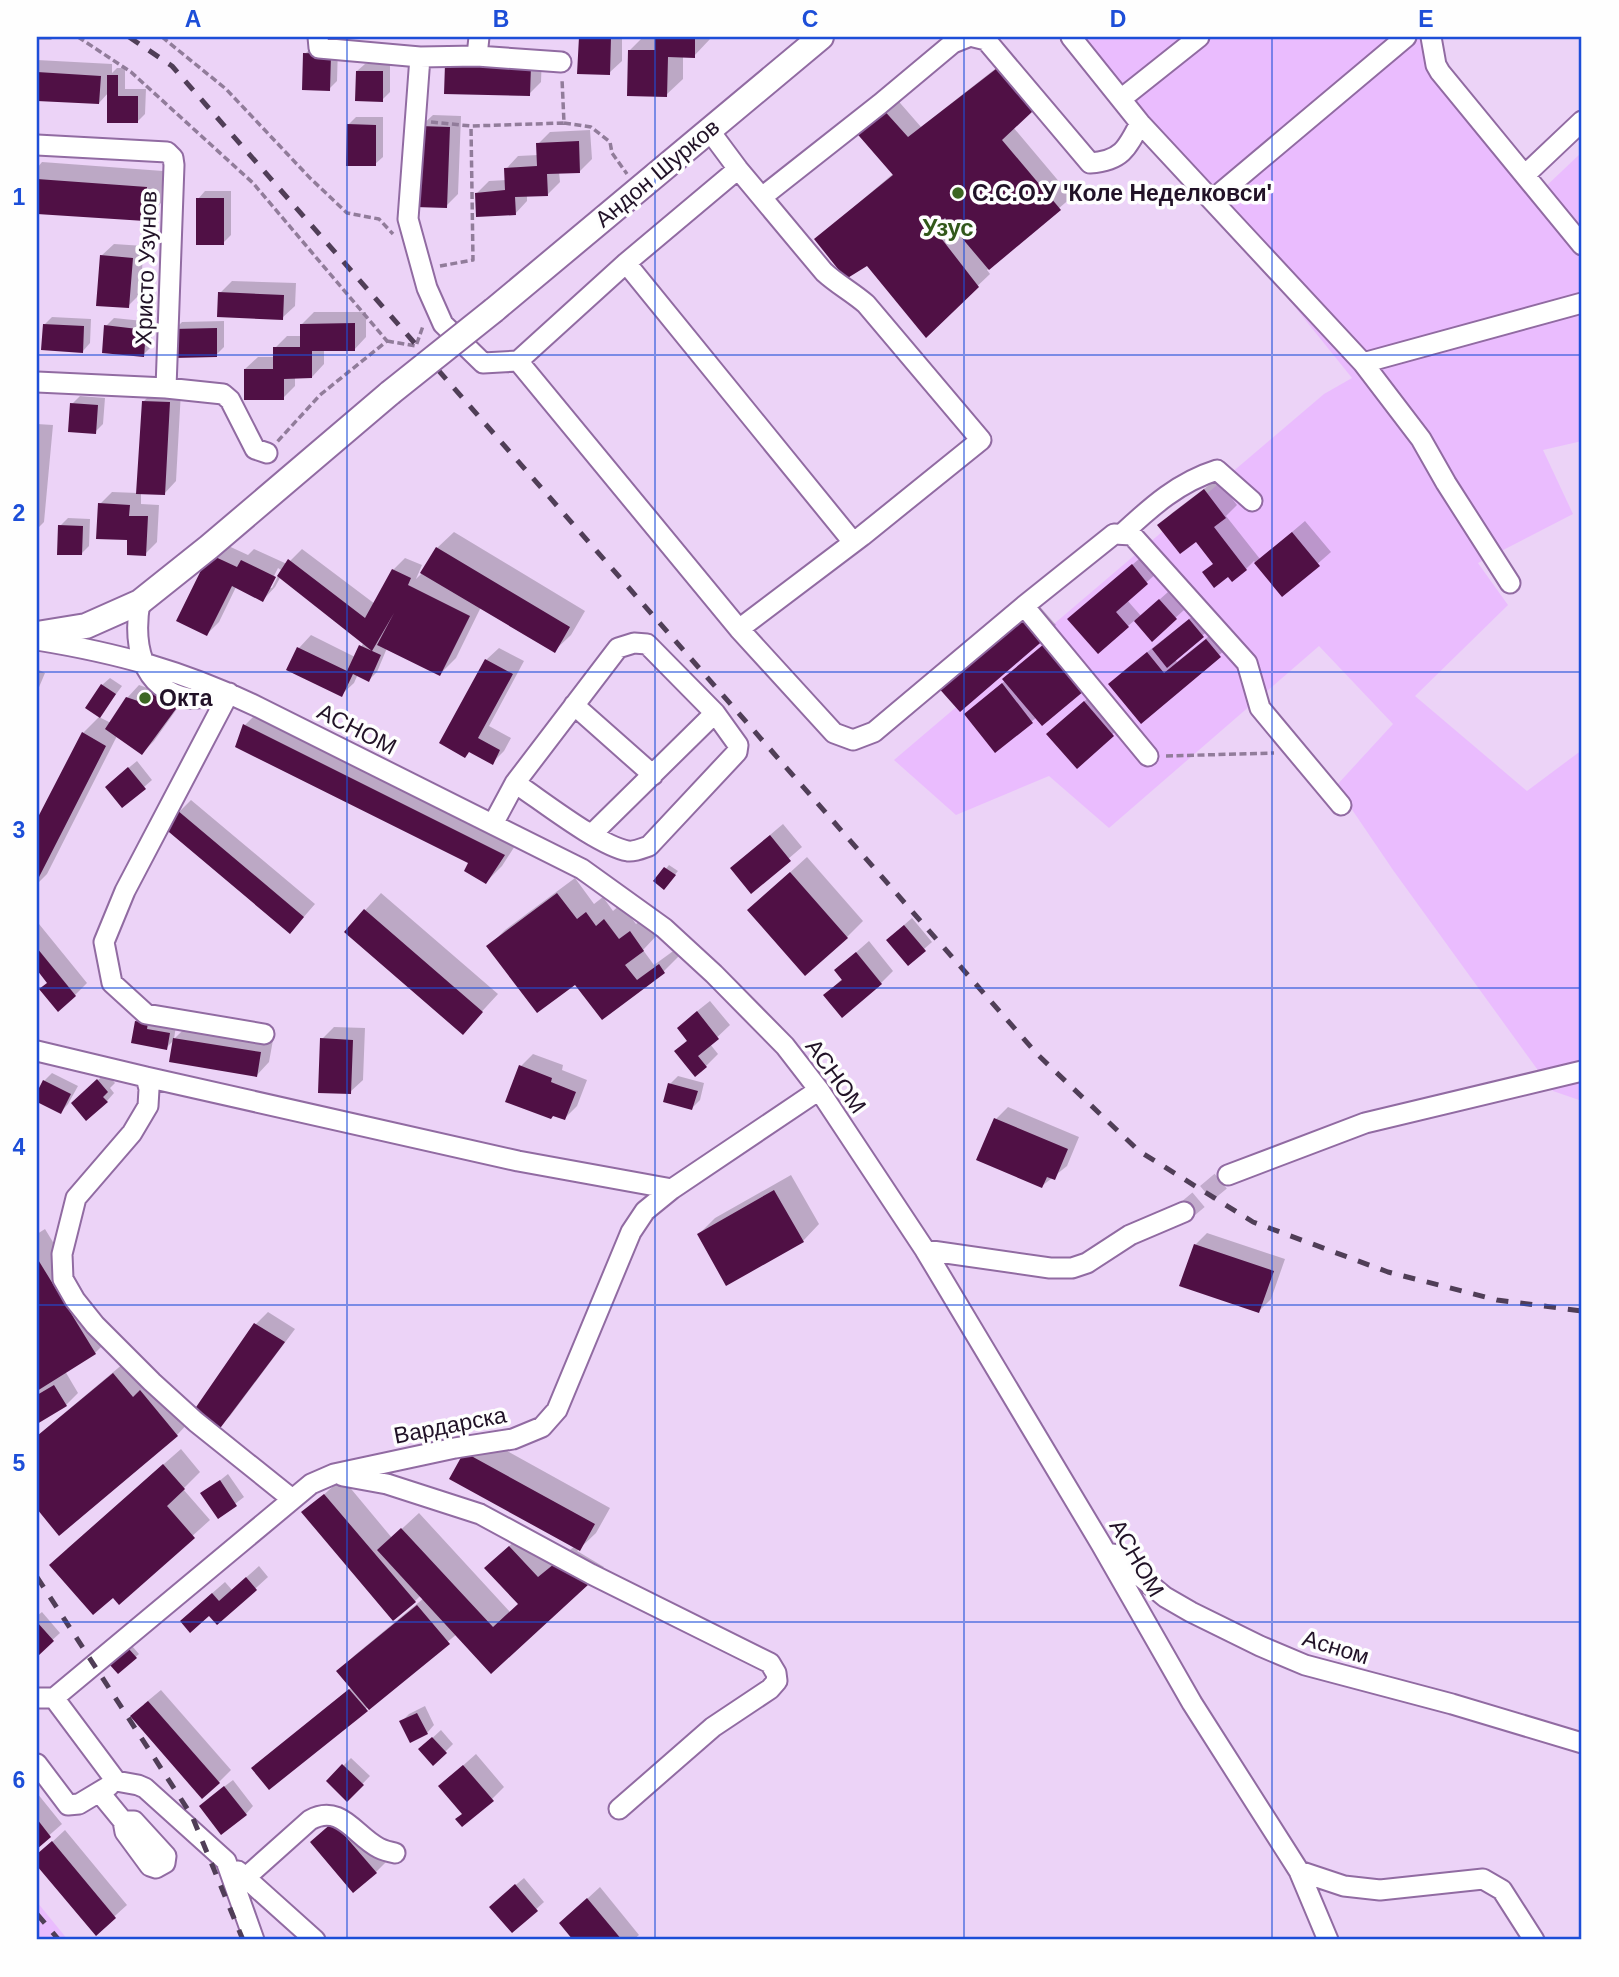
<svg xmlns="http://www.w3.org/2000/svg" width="1619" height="1977" font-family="Helvetica,sans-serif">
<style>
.built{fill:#eabcfe}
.shadow{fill:#0003;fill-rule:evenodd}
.building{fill:#501045}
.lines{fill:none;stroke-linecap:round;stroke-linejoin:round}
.minor-tunnel{stroke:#c3accd;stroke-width:19;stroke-dasharray:19 10;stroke-linecap:butt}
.minor-casing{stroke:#916ba2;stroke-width:23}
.major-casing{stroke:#916ba2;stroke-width:28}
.path{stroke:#917c9a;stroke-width:3.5;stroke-dasharray:7 3.5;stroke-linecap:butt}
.minor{stroke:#fff;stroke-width:19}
.major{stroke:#fff;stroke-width:24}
.rail{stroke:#503e57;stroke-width:5;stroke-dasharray:12 12;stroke-linecap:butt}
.major-bridge-casing{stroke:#916ba2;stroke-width:28;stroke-linecap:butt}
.major-bridge{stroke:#fff;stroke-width:24}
.grid{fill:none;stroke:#1d4ed8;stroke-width:2;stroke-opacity:0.55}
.poi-dot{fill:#3c6622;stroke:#fefefe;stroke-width:2.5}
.labels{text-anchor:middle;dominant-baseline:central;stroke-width:7;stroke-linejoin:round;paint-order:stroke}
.street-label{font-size:23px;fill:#211227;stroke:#fefefe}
.poi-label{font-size:23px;font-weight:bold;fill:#211227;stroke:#fefefe;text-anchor:start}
.neighbourhood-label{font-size:24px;font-weight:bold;fill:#32581a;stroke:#fefefe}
.neatline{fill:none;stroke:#1d4ed8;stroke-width:2.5}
.grid-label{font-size:23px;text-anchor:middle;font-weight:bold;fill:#1d4ed8}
</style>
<rect width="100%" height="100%" fill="#ecd3f7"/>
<!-- built -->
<path class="built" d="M1078,37H1439L1424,48L1541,191L1582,152V441L1543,450L1573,514L1478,563L1508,605L1415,696L1527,791L1582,750V1098L1579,1100L1553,1091L1393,870L1336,786L1393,724L1319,646L1109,828L1049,776L956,815L894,760L1324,394L1352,378Z
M37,1902L68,1940H37Z"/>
<!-- shadow -->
<path class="shadow" d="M37,37H54L51,40H37Z
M580,37H622V61L609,73L579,72Z
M643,37H729L711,38L694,56H683V79L666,95L630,50Z
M313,46L338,47L337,81L329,89L305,54Z
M542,54L541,82L529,94L446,92Z
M1009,58L1044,98L1013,127L1072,197L987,270L990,274L926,335L867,264L816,239L894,173L867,117L894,96L921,127Z
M37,60L112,64V73L117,68H125V89H146L145,114L138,121L109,92L99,103L37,99Z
M365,64H390V92L382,100L357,71Z
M433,115L461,116L458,194L446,206L420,127Z
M356,117H383V157L375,164L348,125Z
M590,130L592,159L580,171L559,172L560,182L548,194L527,195V201L515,214L477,193L489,181L507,180L506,169L518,156L538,155V144L550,132Z
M42,162L163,171L161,203L144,219L37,212V168Z
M205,191H231V235L223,243L198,199Z
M114,244L144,246L140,294L128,306L101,256Z
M232,281L296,283L295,306L282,318L220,293Z
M314,312H366V337L354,350H324V364L312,377H295V386L283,398L245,369L258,357H275V348L287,336H302V324Z
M52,317L91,319L90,343L83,351L44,325Z
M114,318L153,322L151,347L143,355L106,326Z
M224,321V347L216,355L175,329L182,322Z
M156,389L181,391L176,481L164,494L141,492V504L159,505L157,542L145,554L100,504L112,492L138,493L144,401Z
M80,396L105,398L103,424L95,432L72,404Z
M37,424L53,425L44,522L37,529Z
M1217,479L1237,505L1226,516L1260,559L1305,521L1331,552L1282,595L1254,561L1246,569L1228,575L1204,573L1214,563L1196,540L1160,525L1172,513Z
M68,518L90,519L89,546L81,554L60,526Z
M454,532L585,611L571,635L554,651L481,607L456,658L440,674L387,648L377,672L369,680L358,674L354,683L341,695L288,669L299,648L311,635L355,657L364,642L281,576L275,587L263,600L236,587L219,622L207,634L178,620L222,543L248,555L254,549L287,564L302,549L375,604L393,570L405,558L422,565L416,579L423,572L437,548ZM278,568L281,570L272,588H268Z
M1145,554L1159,571L1127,600L1141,616L1168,592L1184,610L1152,639L1135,620L1128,626L1082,607Z
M1035,601L1056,625L1044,637Z
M1198,612L1211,628L1175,659L1177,662L1219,628L1232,644L1141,721L1122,672Z
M499,648L524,661L489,726L511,738L504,751L492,763L470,751L486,660Z
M37,669L45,673L37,692Z
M166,677L194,685L154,741L142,753L117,736L47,874L37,884V823L83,733L99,717L111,723L127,698L139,685L153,690Z
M110,678L122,686L100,716L102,685Z
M1006,680L1037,717L996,751L966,714Z
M1097,690L1125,723L1077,766L1061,722Z
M261,709L520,838L502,866L486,882L470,862L245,725Z
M137,761L152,780L144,787L115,779Z
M191,800L315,904L302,919L179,812Z
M783,824L802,847L751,891L745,856Z
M807,857L863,921L847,937L749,910Z
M669,865L678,871L667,884L656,881Z
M575,878L594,904L603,897L613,911L621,904L636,924L647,916L659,933L643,950L654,965L676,949L680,955L664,971L602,1018L576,982L488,947L505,930Z
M381,893L498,994L463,1032L346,931Z
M912,918L932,942L908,963L896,932Z
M39,924L87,983L75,995L49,982L37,967V926Z
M869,941L893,971L881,983L825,995L843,978L836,970Z
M710,1001L730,1025L710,1044L718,1054L706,1066L677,1051L688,1039L691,1016Z
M145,1014L176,1026L174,1039L187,1026L273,1040L269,1062L257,1075L175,1039L166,1048L137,1021Z
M334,1027L365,1028L363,1080L350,1092L322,1039Z
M533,1054L563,1065L562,1070L587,1080L577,1106L565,1118L521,1066Z
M52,1073L78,1086L68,1104L61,1112L37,1100L44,1081Z
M106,1073L115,1083L110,1088L114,1093L107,1101L81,1095Z
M678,1076L704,1083L700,1100L692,1108L670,1084Z
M1008,1107L1079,1137L1067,1166L1042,1186L996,1119Z
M791,1175L819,1224L803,1241L699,1234L715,1218Z
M45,1229L111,1337L95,1353L65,1371L78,1393L66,1405L37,1422V1234Z
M1207,1233L1285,1259L1271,1299L1259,1311L1195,1245Z
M268,1312L295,1329L230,1416L217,1428L195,1413L256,1324Z
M130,1358L193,1418L177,1435L59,1533L37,1507V1436Z
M482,1437L610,1508L596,1533L577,1551L604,1567L491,1671L457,1634L269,1788L254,1768L352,1687L339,1671L355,1655L424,1598L421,1595L415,1601L304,1513L342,1478L392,1538L419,1513L510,1612L520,1604L503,1552L526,1530L555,1562L575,1546L452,1478Z
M181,1449L200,1472L183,1489L210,1520L119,1602L67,1549Z
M228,1474L244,1497L218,1517L203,1494Z
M259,1566L268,1577L217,1623L209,1614L194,1609L225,1582L232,1590Z
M42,1612L60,1633L37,1654V1616Z
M132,1646L139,1654L118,1672L111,1664Z
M161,1690L231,1770L219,1782L144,1704Z
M425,1706L434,1725L427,1733L402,1721L409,1714Z
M441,1730L453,1744L445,1752L428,1742Z
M476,1754L504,1787L492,1799L464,1813L440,1786Z
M351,1758L370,1776L347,1800L328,1781Z
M233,1780L253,1806L246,1814L209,1798Z
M37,1793L62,1824L37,1846Z
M346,1811L388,1860L376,1872L312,1842Z
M65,1830L127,1905L96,1933L37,1863V1856Z
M524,1878L544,1902L512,1931L499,1899Z
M600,1887L639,1935L633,1940H575L561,1923Z"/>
<!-- building -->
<path class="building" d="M579,37H611L610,75L577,74Z
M655,37H695V58L668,57L667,97L627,96L628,50H655Z
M303,53L331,54L330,91L302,90Z
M445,64L531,65L530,96L444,94Z
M996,69L1033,111L1002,140L1061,210L989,270L945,218L934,229L979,287L926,338L867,266L846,279L814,239L893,175L853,129L881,107L908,137Z
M356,71H383V102L355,101Z
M37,72L101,76L99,104L37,101Z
M107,75H118V96H138V123H107Z
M347,124L376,125V166H346Z
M419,126L450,127L447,208L415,207Z
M579,141L580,173L547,174L548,196L515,197L516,215L476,217L475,193L505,190L504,168L537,166L536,143Z
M37,179L147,187L145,221L37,214Z
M196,198H224V245H196Z
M100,255L133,258L129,308L96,306Z
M218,292L284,295L283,320L217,317Z
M355,323V351H312V378L284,379V400H244V369H273V347H300V324Z
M43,324L84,326L83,353L41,350Z
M104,325L146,330L144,357L102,353Z
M217,328V357L173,358V329Z
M142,401L170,402L165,495L136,494Z
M70,403L98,405L96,434L68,432Z
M1204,489L1226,518L1214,527L1247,570L1232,582L1228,577L1214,588L1202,572L1213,564L1196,542L1180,554L1157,525Z
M98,503L130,505L129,516H148L146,556L127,555V540L96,539Z
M58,525L83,526L82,555H57Z
M1292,532L1320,566L1282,597L1254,563Z
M436,547L570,627L555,653L420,573Z
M209,554L237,567L241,560L276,577L263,602L232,586L207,636L176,621Z
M288,559L365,618L392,569L411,578L408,585L470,616L440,676L377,645L394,613L372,651L277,576Z
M1132,564L1148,584L1116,612L1129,627L1098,654L1067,619Z
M1159,599L1177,619L1152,642L1134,621Z
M1022,611L1046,638L960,712L936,685Z
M1189,619L1204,637L1167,668L1152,649Z
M1206,639L1221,657L1141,724L1108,684L1147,652L1164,673Z
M1044,644L1084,691L1042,726L1002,679Z
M359,645L381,655L369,682L353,674L342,697L286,670L297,647L347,671Z
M485,659L513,674L478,738L500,750L493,765L469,752L465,758L439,743Z
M1002,683L1033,723L995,753L964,714Z
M101,684L116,694L100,718L85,708Z
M152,688L184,698L142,755L105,729L126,697L141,702Z
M1084,701L1114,736L1077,769L1046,734Z
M243,724L505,855L486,884L464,871L468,863L235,747Z
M82,732L106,746L37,881V819Z
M128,767L146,789L122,808L105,787Z
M177,810L304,917L290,934L163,827Z
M770,835L791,861L751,894L730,868Z
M664,867L676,875L664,890L653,881Z
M790,872L848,938L805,976L747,910Z
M557,893L577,919L586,912L596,926L604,919L619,939L630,931L644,951L625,965L637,980L659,964L665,973L602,1020L575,985L537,1013L486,946Z
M364,909L483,1012L463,1035L344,932Z
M904,925L926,951L908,966L886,940Z
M37,948L76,996L58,1012L39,989L47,983L37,970Z
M856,952L882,984L842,1018L823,995L842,980L834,970Z
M697,1011L719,1039L698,1056L707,1067L695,1077L674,1051L687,1041L677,1028Z
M135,1021L148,1023L147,1029L170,1033L167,1050L131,1043Z
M173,1038L261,1052L257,1077L169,1062Z
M320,1038L353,1040L351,1094L318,1093Z
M519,1065L552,1078L551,1082L576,1092L565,1120L553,1116L551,1119L505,1102Z
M97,1079L108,1092L103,1097L108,1102L86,1121L71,1103Z
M43,1080L71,1094L61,1114L37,1102V1092Z
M668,1083L698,1091L692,1110L663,1102Z
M994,1118L1068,1149L1055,1180L1047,1177L1042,1188L976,1160Z
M774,1190L804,1242L726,1286L697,1234Z
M1194,1244L1274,1271L1259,1313L1179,1286Z
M37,1258L96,1354L37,1391Z
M254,1323L285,1342L218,1431L192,1413Z
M113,1373L133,1397L140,1390L178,1436L59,1536L37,1509V1436Z
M54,1385L67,1406L37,1424V1395Z
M464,1452L595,1524L580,1551L449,1479Z
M163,1464L185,1489L167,1506L195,1538L119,1605L113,1598L93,1615L49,1565Z
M220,1480L237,1506L218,1519L200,1493Z
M324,1494L416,1602L393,1621L301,1512Z
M401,1528L493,1627L518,1604L484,1568L509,1546L538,1577L554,1564L589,1584L491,1674L377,1550Z
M246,1577L257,1590L217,1625L209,1616L190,1633L180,1621L212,1593L219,1601Z
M417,1605L450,1644L369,1710L336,1671Z
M37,1622L54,1641L37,1657Z
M128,1648L137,1658L118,1674L109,1664Z
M349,1689L368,1711L269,1790L251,1768Z
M148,1701L220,1783L202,1799L130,1716Z
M417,1713L428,1734L410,1743L399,1721Z
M432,1737L447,1753L433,1766L418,1749Z
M342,1764L364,1785L347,1802L326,1781Z
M463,1765L494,1801L462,1827L455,1819L462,1814L438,1786Z
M224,1786L247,1815L221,1835L199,1806Z
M37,1819L51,1837L37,1849Z
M333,1822L377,1873L353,1893L310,1842Z
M52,1841L116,1918L96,1936L37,1866V1854Z
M515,1884L538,1911L512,1933L489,1907Z
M587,1898L622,1940H573L559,1923Z"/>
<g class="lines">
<!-- minor-tunnel -->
<path class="minor-tunnel" d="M1184,1212L1228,1175"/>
<defs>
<path id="minor" d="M318,37L319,48L420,57L477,56
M479,37L477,56L561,62
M974,37L986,40L1090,163C1121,161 1127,149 1140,123
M1071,37L1140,123L1363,363L1582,303
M1431,37L1436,65L1440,72L1582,245
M420,57L408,219L427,288L443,324L483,363L518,361
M1121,99L1199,37
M709,130L738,169L824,272C837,284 852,292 866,304L981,440L862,536L739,629
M37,145L167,152L173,158L174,165L166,388
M738,169L626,263L518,361L739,629L834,733L853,740L874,732L1024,606L1114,534L1132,535L1247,663L1260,708L1341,805
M1525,175L1582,121
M762,197L880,104L953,43L968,37
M1212,200L1406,37
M626,263L853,542
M1363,363L1421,439L1446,483L1510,583
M37,382L166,388L223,394L230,400L255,449L267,453
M1123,533C1152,506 1179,482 1217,470L1252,501
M140,602C133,643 140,688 188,698C199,700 215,695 226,693
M1024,606L1148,756
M37,640C117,653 184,671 258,707L582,869L664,928L714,974L785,1046L819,1090L925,1250L1101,1544L1192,1703L1299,1871
M229,693L125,891L104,942L112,983L146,1014L264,1034
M574,705L653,775
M493,824L515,783L618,648L634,643L647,644L715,713L738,745L737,752L649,846C643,848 635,852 628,851C599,846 541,800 515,783
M592,834L715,713
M37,1051L146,1077L149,1089L148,1106L132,1133L76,1198L62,1254L63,1279L75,1300L95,1325L152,1382L196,1422L292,1499
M146,1077L518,1161L672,1189
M1228,1175L1365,1123L1582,1071
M925,1250L1050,1268H1072L1087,1263L1130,1235L1184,1212
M343,1476L387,1484L480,1514L591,1574L770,1663L776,1673L777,1681L770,1689L713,1727L619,1809
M1113,1554L1165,1597L1191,1612L1260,1646L1305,1665L1452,1704L1582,1743
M37,1698H54L311,1484L334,1474L455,1448L513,1439L542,1427L557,1410L631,1232L645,1211L672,1189L819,1090
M54,1698L116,1781L138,1785L145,1788L226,1861L254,1940
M37,1764L68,1805L79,1804L109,1786
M100,1793L123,1821H134L166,1856L165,1863L156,1868L150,1866L125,1832L123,1821
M238,1871L315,1940
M245,1878L310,1820C341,1803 355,1836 379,1848C383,1850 390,1852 395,1853
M1328,1940L1299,1871L1344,1886L1380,1890L1483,1879L1502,1890L1534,1940"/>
<path id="major" d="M494,310L821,37
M37,634L86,626L140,602L209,547L390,393"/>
</defs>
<!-- minor casing -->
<use href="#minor" class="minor-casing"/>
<!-- major casing -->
<use href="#major" class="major-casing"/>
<!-- path -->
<path class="path" d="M78,37L131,72L253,183L387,341L320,395L277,442
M162,37L226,89L310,178L347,213L379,219L393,234
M431,122L471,126L564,123L562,79
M564,123L591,127L610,142L612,153L627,174
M440,266L473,260L471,126
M387,341L416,346L423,326
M1166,756L1274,753"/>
<!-- minor -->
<use href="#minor" class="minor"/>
<!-- major -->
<use href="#major" class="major"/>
<!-- rail -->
<path class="rail" d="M129,37L172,66L1037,1054L1139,1151L1253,1222L1388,1272L1497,1300L1582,1311
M37,1577L192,1816L243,1940
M37,1914L59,1940"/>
<defs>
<path id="major-bridge" d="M390,393L494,310"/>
</defs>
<!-- major-bridge casing -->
<use href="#major-bridge" class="major-bridge-casing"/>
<!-- major-bridge -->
<use href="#major-bridge" class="major-bridge"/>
</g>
<!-- grid -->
<path class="grid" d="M347,37V1940M655,37V1940M964,37V1940M1272,37V1940M37,355H1582M37,672H1582M37,988H1582M37,1305H1582M37,1622H1582"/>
<!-- markers -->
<g class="poi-dot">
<circle cx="958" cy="193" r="7"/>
<circle cx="145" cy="698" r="7"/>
</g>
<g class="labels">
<!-- street labels -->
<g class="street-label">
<text transform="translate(657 173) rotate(-40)">Андон Шурков</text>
<text transform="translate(146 268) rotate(-88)">Христо Узунов</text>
<text transform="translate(357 729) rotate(27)">АСНОМ</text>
<text transform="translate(836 1076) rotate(54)">АСНОМ</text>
<text transform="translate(450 1425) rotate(-11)">Вардарска</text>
<text transform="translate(1137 1558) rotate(60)">АСНОМ</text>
<text transform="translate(1336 1647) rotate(17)">Асном</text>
</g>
<!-- poi labels -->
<g class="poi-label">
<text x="972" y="193">С.С.О.У 'Коле Неделковси'</text>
<text x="159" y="698">Окта</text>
</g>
<!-- neighbourhood labels -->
<g class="neighbourhood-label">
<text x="948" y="227">Узус</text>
</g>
</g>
<!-- border -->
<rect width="1619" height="1977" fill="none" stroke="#fefefe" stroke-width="77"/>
<rect x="38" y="38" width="1542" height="1900" class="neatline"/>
<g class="grid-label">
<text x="193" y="27">A</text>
<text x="501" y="27">B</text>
<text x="810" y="27">C</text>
<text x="1118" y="27">D</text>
<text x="1426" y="27">E</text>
<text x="19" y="205">1</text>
<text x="19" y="521">2</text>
<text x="19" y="838">3</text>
<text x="19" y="1155">4</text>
<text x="19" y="1471">5</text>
<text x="19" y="1788">6</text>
</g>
</svg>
